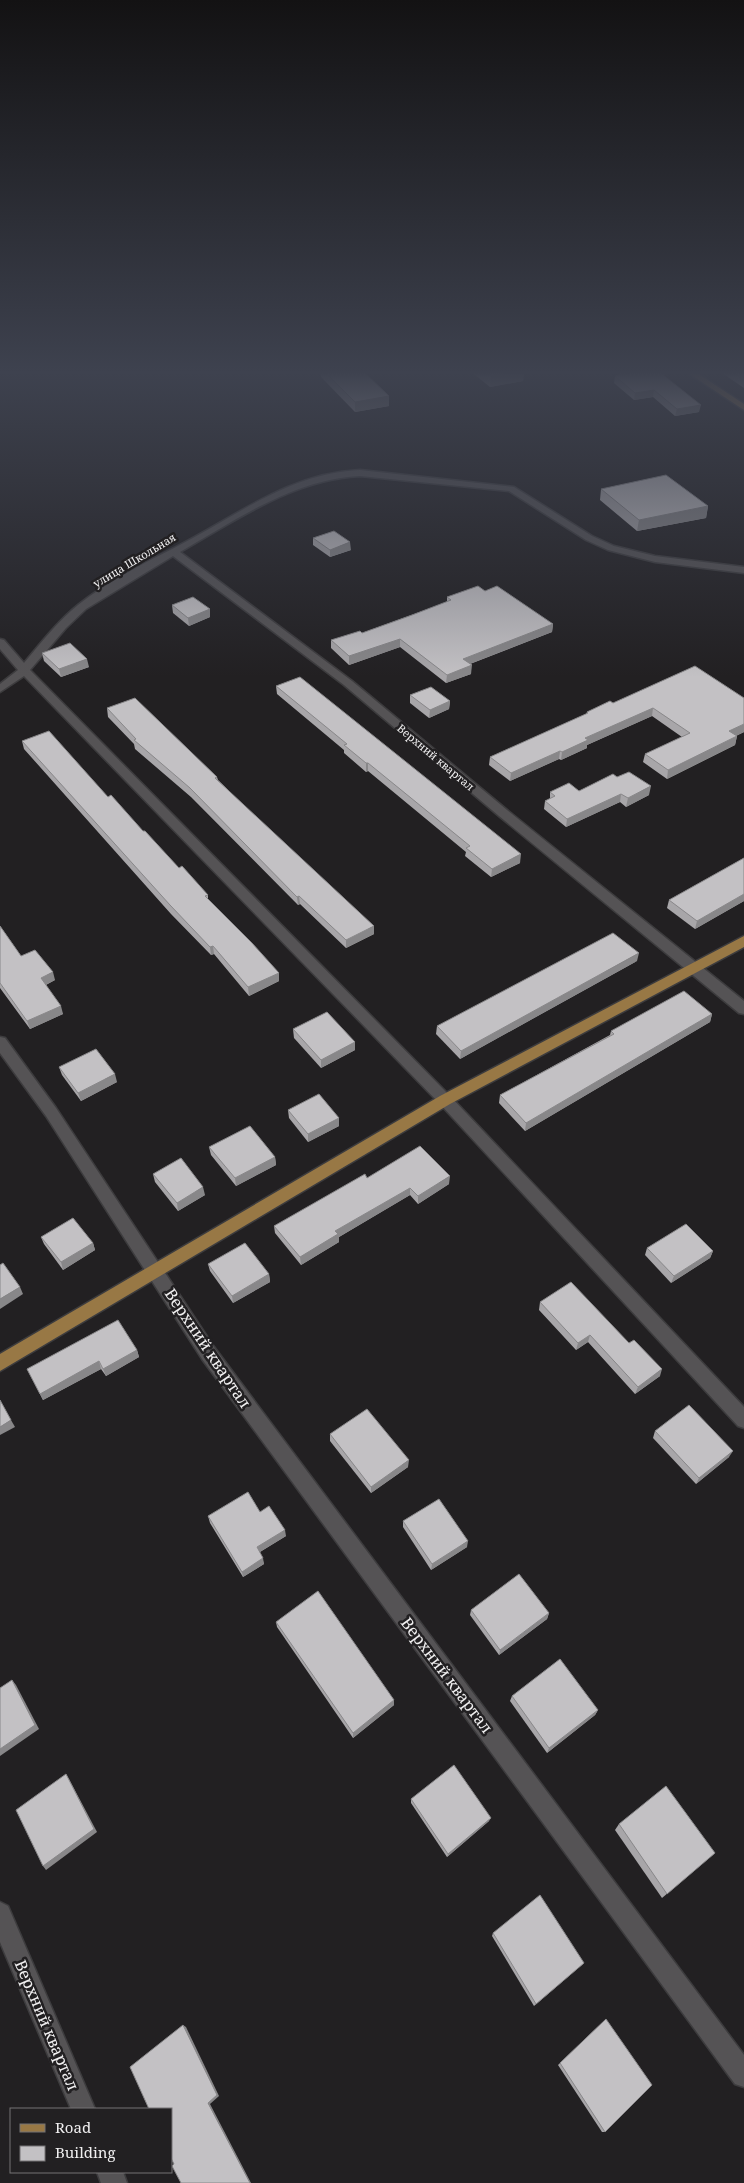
<svg xmlns="http://www.w3.org/2000/svg" width="744" height="2183" viewBox="0 0 744 2183" font-family="'Noto Serif',serif">
	<rect width="100%" height="100%" fill="#222022"/>
	<g fill="none" stroke-linecap="round" stroke-linejoin="round">
		<g stroke="#3d3c3e" stroke-width="3">
			<g id="minor">
				<path d="M360 470 514 487 592 536 614 546 655 556 744 567V573L655 562 608 550 586 540 509 491 360 476C294 479 236 520 180 552L352 681 507 810 744 1001V1014L739 1013 499 816 344 685 173 556 86 609 66 628 30 670 450 1096 744 1407V1428L738 1426 440 1104 24 676 0 692V684L18 670 0 649V639L4 640 24 663C41 643 58 621 78 605 107 582 144 563 176 547 237 516 289 473 360 470Z"/>
				<polygon points="0,1037 5,1038 56,1108 214,1347 744,2055 744,2087 735,2084 202,1359 46,1116 0,1053"/>
				<polygon points="0,1902 8,1906 95,2109 71,2109 0,1942"/>
				<polygon points="97,2172 123,2172 127,2183 101,2183"/>
			</g>
		</g>
		<g stroke="#3d3c3e" stroke-width="3">
			<g id="major">
				<polygon points="685,371 694,371 744,404 744,410"/>
				<polygon points="744,936 744,947 450,1104 0,1371 0,1354 440,1096"/>
			</g>
		</g>
		<use href="#minor" fill="#555355" fill-rule="evenodd"/>
		<use href="#major" fill="#987845" fill-rule="evenodd"/>
	</g>
	<g fill="#a8a6a9">
		<polygon points="320,371 363,371 389,396 389,406 355,412 321,377"/>
		<polygon points="470,371 524,371 523,381 490,387"/>
		<polygon points="617,371 661,371 665,374 664,376 699,412 675,416 653,397 634,400 614,383 615,376 621,375 617,373"/>
		<polygon points="719,371 744,371 744,388"/>
		<polygon points="601,489 708,506 706,518 637,531 600,500"/>
		<polygon points="313,538 351,550 330,557 313,545"/>
		<polygon points="485,591 553,624 552,632 470,664 471,674 446,683 400,647 349,665 331,648 331,640 362,633 447,602 447,597"/>
		<polygon points="172,605 210,609 210,617 189,626 173,613"/>
		<polygon points="42,653 89,667 61,677 44,661"/>
		<polygon points="276,686 520,863 491,877 465,856 466,852 368,771 366,772 344,753 344,750 277,694"/>
		<polygon points="410,695 450,701 449,709 429,718 410,703"/>
		<polygon points="744,698 744,732 736,736 737,736 735,745 667,779 643,762 645,754 682,737 652,716 587,745 587,748 561,760 559,759 510,781 489,765 490,757 586,714 587,712 613,703"/>
		<polygon points="107,708 217,777 218,780 374,934 346,948 300,904 298,905 191,797 135,749 134,744 108,717"/>
		<polygon points="22,741 108,797 179,868 208,895 208,900 279,973 279,981 249,996 214,954 211,955 171,914 24,749"/>
		<polygon points="617,777 649,795 626,807 620,802 566,827 544,809 545,801 550,799 550,792 579,791"/>
		<polygon points="744,858 744,901 695,929 667,908 669,900"/>
		<polygon points="0,926 21,956 55,980 46,985 63,1014 30,1029 0,988"/>
		<polygon points="637,961 460,1059 436,1034 437,1026"/>
		<polygon points="712,1014 710,1022 525,1131 499,1103 500,1095 610,1035 611,1031"/>
		<polygon points="293,1029 355,1042 355,1050 321,1068 294,1038"/>
		<polygon points="59,1067 117,1082 81,1101 62,1075"/>
		<polygon points="288,1110 339,1118 339,1126 308,1142 289,1118"/>
		<polygon points="209,1147 275,1157 276,1165 236,1186 211,1155"/>
		<polygon points="153,1174 205,1195 178,1211 155,1182"/>
		<polygon points="367,1178 449,1184 418,1204 410,1195 339,1237 339,1242 301,1265 275,1233 274,1226"/>
		<polygon points="41,1237 93,1243 95,1250 63,1270 44,1244"/>
		<polygon points="647,1248 713,1251 710,1258 671,1283 645,1255"/>
		<polygon points="208,1264 269,1274 270,1282 233,1303 210,1271"/>
		<polygon points="540,1302 660,1376 635,1394 588,1342 576,1350 539,1310"/>
		<polygon points="137,1350 139,1357 106,1376 101,1369 43,1400 27,1369"/>
		<polygon points="655,1431 729,1457 696,1484 653,1438"/>
		<polygon points="330,1434 408,1467 371,1493 330,1441"/>
		<polygon points="260,1512 286,1536 260,1552 264,1564 243,1577 210,1523 208,1516"/>
		<polygon points="403,1521 467,1547 431,1570 403,1527"/>
		<polygon points="471,1610 549,1613 547,1619 499,1655 470,1615"/>
		<polygon points="276,1622 394,1700 394,1705 353,1738 277,1627"/>
		<polygon points="512,1696 598,1710 595,1715 547,1753 510,1701"/>
		<polygon points="411,1799 489,1821 447,1857 411,1803"/>
		<polygon points="619,1824 715,1853 662,1898 615,1830"/>
		<polygon points="493,1933 584,1963 534,2006 492,1936"/>
		<polygon points="606,2019 605,2132 602,2132 558,2065"/>
	</g>
	<g fill="#888789">
		<polygon points="519,371 524,371 523,381 490,387 491,376"/>
		<polygon points="654,390 653,397 634,400 635,393"/>
		<polygon points="389,396 389,406 355,412 355,402"/>
		<polygon points="701,405 699,412 675,416 677,409"/>
		<polygon points="708,506 706,518 637,531 639,520"/>
		<polygon points="350,542 351,550 330,557 330,550"/>
		<polygon points="210,609 210,617 189,626 188,618"/>
		<polygon points="553,624 552,632 462,667 463,659"/>
		<polygon points="400,639 400,647 349,665 349,656"/>
		<polygon points="87,659 89,667 61,677 59,669"/>
		<polygon points="472,665 471,674 446,683 447,675"/>
		<polygon points="450,701 449,709 429,718 430,710"/>
		<polygon points="653,708 652,716 587,745 587,748 561,760 562,752 585,738"/>
		<polygon points="744,724 744,732 727,740 729,731"/>
		<polygon points="737,736 735,745 667,779 668,770"/>
		<polygon points="560,751 559,759 510,781 511,773"/>
		<polygon points="366,763 368,763 368,771 366,772"/>
		<polygon points="651,786 649,795 626,807 628,798"/>
		<polygon points="621,794 620,802 566,827 567,819"/>
		<polygon points="521,854 520,863 491,877 492,869"/>
		<polygon points="744,894 744,901 695,929 697,921"/>
		<polygon points="299,896 300,904 298,905 297,897"/>
		<polygon points="374,926 374,934 346,948 346,940"/>
		<polygon points="213,946 214,954 211,955 210,947"/>
		<polygon points="639,953 637,961 460,1059 461,1051"/>
		<polygon points="53,972 55,980 43,986 41,978"/>
		<polygon points="279,973 279,981 249,996 248,987"/>
		<polygon points="61,1006 63,1014 30,1029 27,1021"/>
		<polygon points="712,1014 710,1022 525,1131 526,1123"/>
		<polygon points="355,1042 355,1050 321,1068 321,1060"/>
		<polygon points="115,1074 117,1082 81,1101 78,1093"/>
		<polygon points="339,1118 339,1126 308,1142 308,1134"/>
		<polygon points="275,1157 276,1165 236,1186 235,1178"/>
		<polygon points="450,1176 449,1184 418,1204 418,1196"/>
		<polygon points="203,1187 205,1195 178,1211 177,1203"/>
		<polygon points="410,1188 410,1195 339,1237 339,1242 301,1265 300,1257 335,1231"/>
		<polygon points="93,1243 95,1250 63,1270 61,1262"/>
		<polygon points="713,1251 710,1258 671,1283 674,1276"/>
		<polygon points="269,1274 270,1282 233,1303 232,1296"/>
		<polygon points="20,1287 23,1294 0,1309 0,1299"/>
		<polygon points="590,1335 588,1342 576,1350 578,1343"/>
		<polygon points="137,1350 139,1357 106,1376 103,1369"/>
		<polygon points="99,1361 101,1369 43,1400 40,1394"/>
		<polygon points="662,1369 660,1376 635,1394 638,1387"/>
		<polygon points="11,1420 15,1427 0,1435 0,1427"/>
		<polygon points="733,1451 729,1457 696,1484 699,1478"/>
		<polygon points="409,1460 408,1467 371,1493 371,1487"/>
		<polygon points="285,1530 286,1536 258,1553 257,1547"/>
		<polygon points="468,1541 467,1547 431,1570 432,1564"/>
		<polygon points="263,1558 264,1564 243,1577 242,1572"/>
		<polygon points="549,1613 547,1619 499,1655 500,1650"/>
		<polygon points="12,1680 16,1685 39,1729 0,1756 0,1749"/>
		<polygon points="394,1700 394,1705 353,1738 353,1733"/>
		<polygon points="598,1710 595,1715 547,1753 549,1748"/>
		<polygon points="66,1774 69,1779 97,1832 46,1870 43,1866"/>
		<polygon points="491,1818 489,1821 447,1857 448,1854"/>
		<polygon points="183,2025 186,2027 219,2096 210,2104 251,2183 250,2183 208,2103"/>
	</g>
	<g fill="#c3c1c4" stroke="#888789">
		<polygon points="324,371 363,371 389,396 355,402"/>
		<polygon points="484,371 519,371 491,376"/>
		<polygon points="625,371 661,371 665,374 662,374 701,405 677,409 654,390 635,393 615,376 629,374"/>
		<polygon points="731,371 744,371 744,380"/>
		<polygon points="666,475 708,506 639,520 601,489"/>
		<polygon points="334,531 350,542 330,550 313,538"/>
		<polygon points="478,586 485,591 497,586 553,624 463,659 472,665 447,675 400,639 349,656 331,640 360,631 362,633 412,615 451,600 447,597"/>
		<polygon points="193,597 210,609 188,618 172,605"/>
		<polygon points="70,643 87,659 59,669 42,653"/>
		<polygon points="695,666 744,698 744,724 729,731 737,736 668,770 645,754 690,733 653,708 585,738 588,740 562,752 560,751 511,773 490,757 588,713 587,712 610,701 613,703"/>
		<polygon points="300,677 521,854 492,869 466,848 470,846 368,763 366,763 344,745 347,744 276,686"/>
		<polygon points="431,687 450,701 430,710 410,695"/>
		<polygon points="135,698 217,777 215,778 374,926 346,940 299,896 297,897 190,788 134,740 136,739 107,708"/>
		<polygon points="49,731 108,797 111,795 143,831 145,831 179,868 182,866 208,895 205,896 252,943 279,973 248,987 213,946 210,947 170,905 22,741"/>
		<polygon points="629,772 651,786 628,798 621,794 567,819 545,801 555,796 550,792 569,783 579,791 613,774 617,777"/>
		<polygon points="744,858 744,894 697,921 669,900"/>
		<polygon points="0,926 21,956 35,950 53,972 41,978 61,1006 27,1021 0,983"/>
		<polygon points="613,933 639,953 461,1051 437,1026"/>
		<polygon points="684,991 712,1014 526,1123 500,1095 614,1034 611,1031"/>
		<polygon points="327,1012 355,1042 321,1060 293,1029"/>
		<polygon points="96,1049 115,1074 78,1093 59,1067"/>
		<polygon points="319,1094 339,1118 308,1134 288,1110"/>
		<polygon points="250,1126 275,1157 235,1178 209,1147"/>
		<polygon points="420,1146 450,1176 418,1196 410,1188 335,1231 338,1234 300,1257 274,1226 365,1174 367,1178"/>
		<polygon points="181,1158 203,1187 177,1203 153,1174"/>
		<polygon points="73,1218 93,1243 61,1262 41,1237"/>
		<polygon points="686,1224 713,1251 674,1276 647,1248"/>
		<polygon points="245,1243 269,1274 232,1296 208,1264"/>
		<polygon points="3,1263 20,1287 0,1299 0,1265"/>
		<polygon points="571,1282 629,1343 634,1340 662,1369 638,1387 590,1335 578,1343 540,1302"/>
		<polygon points="118,1320 137,1350 103,1369 99,1361 40,1394 27,1369"/>
		<polygon points="0,1400 11,1420 0,1427"/>
		<polygon points="689,1405 733,1451 699,1478 655,1431"/>
		<polygon points="367,1409 409,1460 371,1487 330,1434"/>
		<polygon points="248,1492 260,1512 269,1506 285,1530 257,1547 263,1558 242,1572 208,1516"/>
		<polygon points="439,1499 468,1541 432,1564 403,1521"/>
		<polygon points="519,1574 549,1613 500,1650 471,1610"/>
		<polygon points="318,1591 394,1700 353,1733 276,1622"/>
		<polygon points="560,1659 598,1710 549,1748 512,1696"/>
		<polygon points="12,1680 35,1725 0,1749 0,1688"/>
		<polygon points="454,1765 491,1818 448,1854 411,1799"/>
		<polygon points="66,1774 94,1829 43,1866 16,1810"/>
		<polygon points="666,1786 715,1853 667,1894 619,1824"/>
		<polygon points="540,1895 584,1963 536,2004 493,1933"/>
		<polygon points="606,2019 652,2085 605,2132 560,2063"/>
		<polygon points="183,2025 217,2095 208,2103 250,2183 181,2183 172,2166 174,2164 171,2158 171,2109 149,2109 130,2067"/>
	</g>
	<linearGradient id="sky" x2="0" y2="1"><stop stop-color="#131213"/><stop offset="0.55" stop-color="#3e424f"/><stop offset="1" stop-color="#3e424f" stop-opacity="0"/></linearGradient>
	<rect width="744" height="677" fill="url(#sky)"/>
	<g text-anchor="middle" dominant-baseline="central" stroke-width="5" stroke-linejoin="round" paint-order="stroke">
		<g font-size="11" fill="#f0eff0" stroke="#222022">
			<text transform="translate(134 560) rotate(-31)">улица Школьная</text>
			<text transform="translate(436 757) rotate(40)">Верхний квартал</text>
		</g>
		<g font-size="16" fill="#f0eff0" stroke="#222022">
			<text transform="translate(208 1348) rotate(56)">Верхний квартал</text>
			<text transform="translate(447 1675) rotate(53)">Верхний квартал</text>
			<text transform="translate(47 2025) rotate(67)">Верхний квартал</text>
		</g>
	</g>
	<rect x="10" y="2108" width="162" height="65" fill="#222022" stroke="#747374"/>
	<rect x="20" y="2124" width="25" height="8" fill="#987845" stroke="#747374"/>
	<text x="55" y="2133" font-size="15" fill="#f0eff0">Road</text>
	<rect x="20" y="2146" width="25" height="15" fill="#c3c1c4" stroke="#747374"/>
	<text x="55" y="2158" font-size="15" fill="#f0eff0">Building</text>
</svg>
